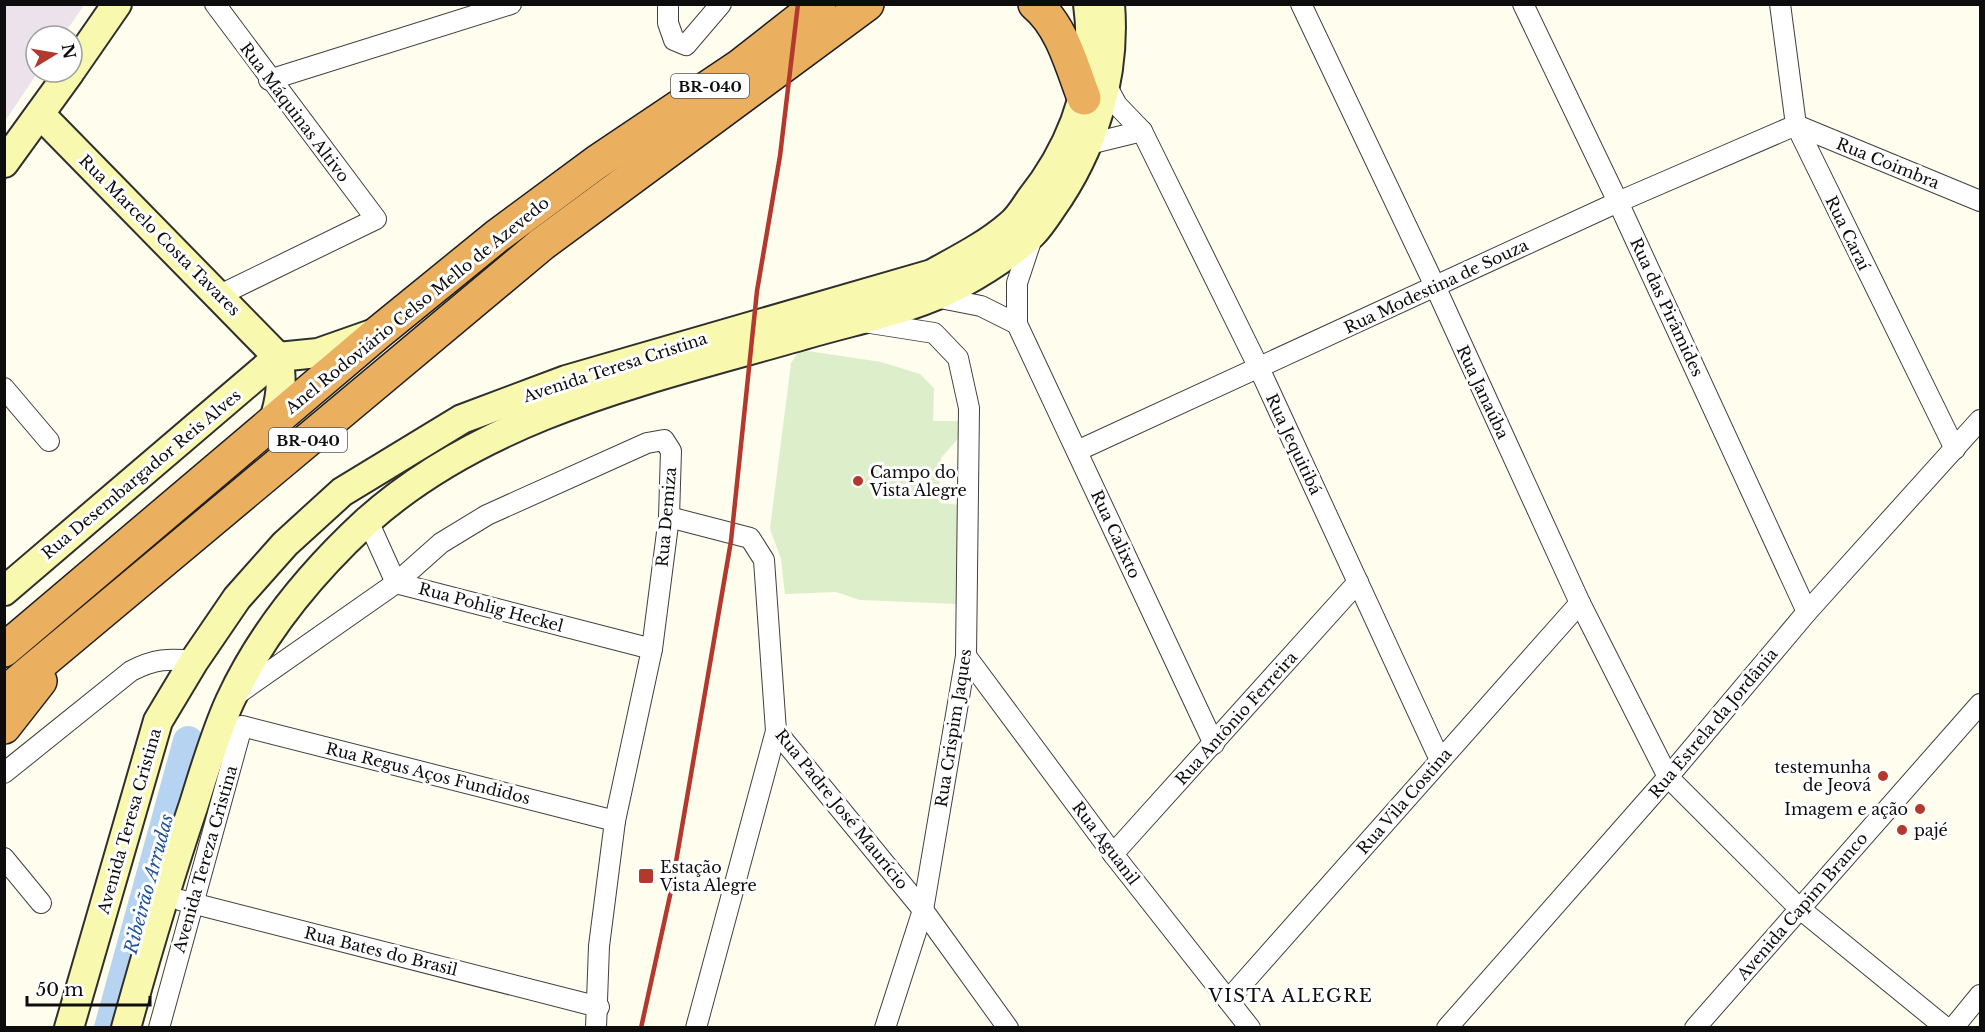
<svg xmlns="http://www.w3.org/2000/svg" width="1985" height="1032" viewBox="0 0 1985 1032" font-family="'Libre Baskerville',serif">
	<rect width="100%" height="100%" fill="#fefdee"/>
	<polygon fill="#ebe2eb" points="5,4 84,5 63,36 36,36 38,72 5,121"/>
	<polygon fill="#ddeecb" points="808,351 881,362 920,374 934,388 933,421 960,421 961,435 941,458 939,503 962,505 957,604 860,600 836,592 785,594 781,559 770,529 791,363 798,353"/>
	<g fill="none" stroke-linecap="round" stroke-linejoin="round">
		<polyline stroke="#b6d4f2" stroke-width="30" points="109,1028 188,741"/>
		<g stroke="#404040" stroke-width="22">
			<g id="street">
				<polyline points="215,4 376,219 220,295"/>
				<polyline points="668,4 668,23 674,40 686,45 721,4"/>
				<polyline points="1301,4 1435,286 1580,603 1668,777 1799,908 1946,1028"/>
				<polyline points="1523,4 1618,202 1807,612"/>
				<polyline points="1780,4 1796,125 1955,449"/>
				<polyline points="269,80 511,4"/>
				<polyline points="1105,83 1117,105 1142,131 1259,368 1440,760"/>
				<polyline points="1089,144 1142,131"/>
				<polyline points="1033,235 1017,283 1017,324 1214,744"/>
				<polyline points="935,297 981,306 1017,324"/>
				<polyline points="864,322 934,333 958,358 969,408 966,656 923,910 885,1028"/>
				<polyline points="4,388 49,441"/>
				<polyline points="1077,451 1618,202 1796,125 1980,201"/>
				<polyline points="669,517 750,538 764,560 776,731 923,910 1008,1028"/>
				<polyline points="368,521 396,583"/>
				<polyline points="396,583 652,649"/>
				<polyline points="966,656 1113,854 1250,1028"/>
				<polyline points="236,695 396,583 441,543 487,515 647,443 664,440 671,451 669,517 652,649 615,821 599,946 596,1028"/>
				<path d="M4 773 131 671C154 659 169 658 194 661"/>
				<polyline points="1113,854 1358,582"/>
				<polyline points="4,858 41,903"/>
				<polyline points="180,900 599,1007"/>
				<polyline points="1228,1000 1580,603"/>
				<polyline points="159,1028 242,726 615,821"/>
				<polyline points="696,1028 776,731"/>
				<polyline points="1447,1028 1668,777 1807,612 1980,420"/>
				<polyline points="1695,1028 1980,704"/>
				<polyline points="1953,1028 1980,995"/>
			</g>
		</g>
		<g stroke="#2f2f2f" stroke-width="32">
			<g id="secondary">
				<polyline points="72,69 117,4"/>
				<path d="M40 114 278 357C283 382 281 399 273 423"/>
				<polyline points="4,163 70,72"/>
				<polyline points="278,357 318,353 372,334"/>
				<polyline points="4,591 278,357"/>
				<path d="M69 1028 158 721 194 661 237 598 285 544 342 492 462 419 566 380 932 274C959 259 987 245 1010 225 1018 219 1024 209 1030 200 1075 143 1098 77 1088 4"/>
				<path d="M126 1028C147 952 169 878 194 804 205 769 215 734 230 701 261 634 312 572 366 522 489 411 660 377 814 332 863 318 917 308 962 283 986 270 1012 253 1032 234 1039 227 1045 218 1051 209 1093 150 1116 78 1110 4"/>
			</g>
		</g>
		<g stroke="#1e1e1e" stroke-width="36">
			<g id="highway">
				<path d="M1035 4C1062 26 1072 67 1084 98"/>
				<polyline points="4,650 379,332 497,236 597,162 740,66 819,4"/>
				<polyline points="4,694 542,244 867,4"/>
				<polyline points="4,727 40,681"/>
			</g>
		</g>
		<use href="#street" stroke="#fff" stroke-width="20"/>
		<use href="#secondary" stroke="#f8f9ae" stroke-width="28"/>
		<use href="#highway" stroke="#eab060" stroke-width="33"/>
		<polyline stroke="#b3392f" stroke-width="4.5" points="641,1028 671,891 731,541 757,291 780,156 798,4"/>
	</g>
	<g fill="#b3392f" stroke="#fff" stroke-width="2">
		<circle cx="858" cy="481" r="6"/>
		<circle cx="1883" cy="776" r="6"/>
		<circle cx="1920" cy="809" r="6"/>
		<circle cx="1902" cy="830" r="6"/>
		<rect x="638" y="868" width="16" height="16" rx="3"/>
	</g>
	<g text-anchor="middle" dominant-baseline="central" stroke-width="6" stroke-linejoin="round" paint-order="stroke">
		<g fill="#fff" stroke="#565656" stroke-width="1.5">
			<rect x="671" y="74" width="78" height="24" rx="4.5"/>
			<rect x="269" y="428" width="78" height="24" rx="4.5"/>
		</g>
		<g font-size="15" font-weight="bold" fill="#0d0d0d">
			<text x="710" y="86">BR-040</text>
			<text x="308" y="440">BR-040</text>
		</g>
		<g font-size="16" fill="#0d0d0d" stroke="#fff">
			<text transform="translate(295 112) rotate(53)">Rua Máquinas Altivo</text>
			<text transform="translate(1888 163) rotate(22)">Rua Coimbra</text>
			<text transform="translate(1848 233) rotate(64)">Rua Caraí</text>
			<text transform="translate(160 235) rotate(45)">Rua Marcelo Costa Tavares</text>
			<text transform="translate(1436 286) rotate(-25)">Rua Modestina de Souza</text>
			<text transform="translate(417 305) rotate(-39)">Anel Rodoviário Celso Mello de Azevedo</text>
			<text transform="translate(1667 307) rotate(65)">Rua das Pirâmides</text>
			<text transform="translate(615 367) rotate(-18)">Avenida Teresa Cristina</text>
			<text transform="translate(1483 392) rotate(65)">Rua Janaúba</text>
			<text transform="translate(1294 444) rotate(65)">Rua Jequitibá</text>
			<text transform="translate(141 474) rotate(-40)">Rua Desembargador Reis Alves</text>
			<text transform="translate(666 517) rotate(-85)">Rua Demiza</text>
			<text transform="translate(1116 534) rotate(65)">Rua Calixto</text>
			<text transform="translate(491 607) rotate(15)">Rua Pohlig Heckel</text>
			<text transform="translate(1236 718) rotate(-48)">Rua Antônio Ferreira</text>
			<text transform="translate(1713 723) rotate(-50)">Rua Estrela da Jordânia</text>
			<text transform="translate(953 728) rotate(-81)">Rua Crispim Jaques</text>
			<text transform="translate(428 773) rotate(14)">Rua Regus Aços Fundidos</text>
			<text transform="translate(1404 801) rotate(-49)">Rua Vila Costina</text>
			<text transform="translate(842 809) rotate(51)">Rua Padre José Maurício</text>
			<text transform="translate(129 821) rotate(-74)">Avenida Teresa Cristina</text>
			<text transform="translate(1106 843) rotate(53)">Rua Aguanil</text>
			<text transform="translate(205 859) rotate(-74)">Avenida Tereza Cristina</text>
			<text transform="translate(1802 906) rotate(-49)">Avenida Capim Branco</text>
			<text transform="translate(381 951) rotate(14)">Rua Bates do Brasil</text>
		</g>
		<g font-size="16" fill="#0d0d0d" stroke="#fff" text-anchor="start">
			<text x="870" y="472">Campo do<tspan x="870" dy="18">Vista Alegre</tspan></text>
			<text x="1871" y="767" text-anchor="end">testemunha<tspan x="1871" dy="18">de Jeová</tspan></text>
			<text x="1908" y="809" text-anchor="end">Imagem e ação</text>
			<text x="1914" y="830">pajé</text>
			<text x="660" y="867">Estação<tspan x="660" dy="18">Vista Alegre</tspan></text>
		</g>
		<g font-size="18" font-style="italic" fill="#1f5396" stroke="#fff">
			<text transform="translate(149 884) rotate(-75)">Ribeirão Arrudas</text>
		</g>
		<g font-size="18" letter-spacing="1.5" fill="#0d0d0d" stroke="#fff">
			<text x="1291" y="996">VISTA ALEGRE</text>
		</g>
	</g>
	<rect width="1985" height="1032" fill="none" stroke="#0d0d0d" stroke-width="12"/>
	<g transform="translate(54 54) rotate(79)"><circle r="28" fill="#ffffff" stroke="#9e9e9e" stroke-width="1.5"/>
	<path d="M0-4.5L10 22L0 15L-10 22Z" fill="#b3392f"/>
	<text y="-9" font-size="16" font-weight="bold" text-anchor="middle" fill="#0d0d0d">N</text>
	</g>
	<path d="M27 996v9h123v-9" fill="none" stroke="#0d0d0d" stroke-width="3"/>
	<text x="36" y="996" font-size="18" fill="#0d0d0d" stroke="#ffffff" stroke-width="4.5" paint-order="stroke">50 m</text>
</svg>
